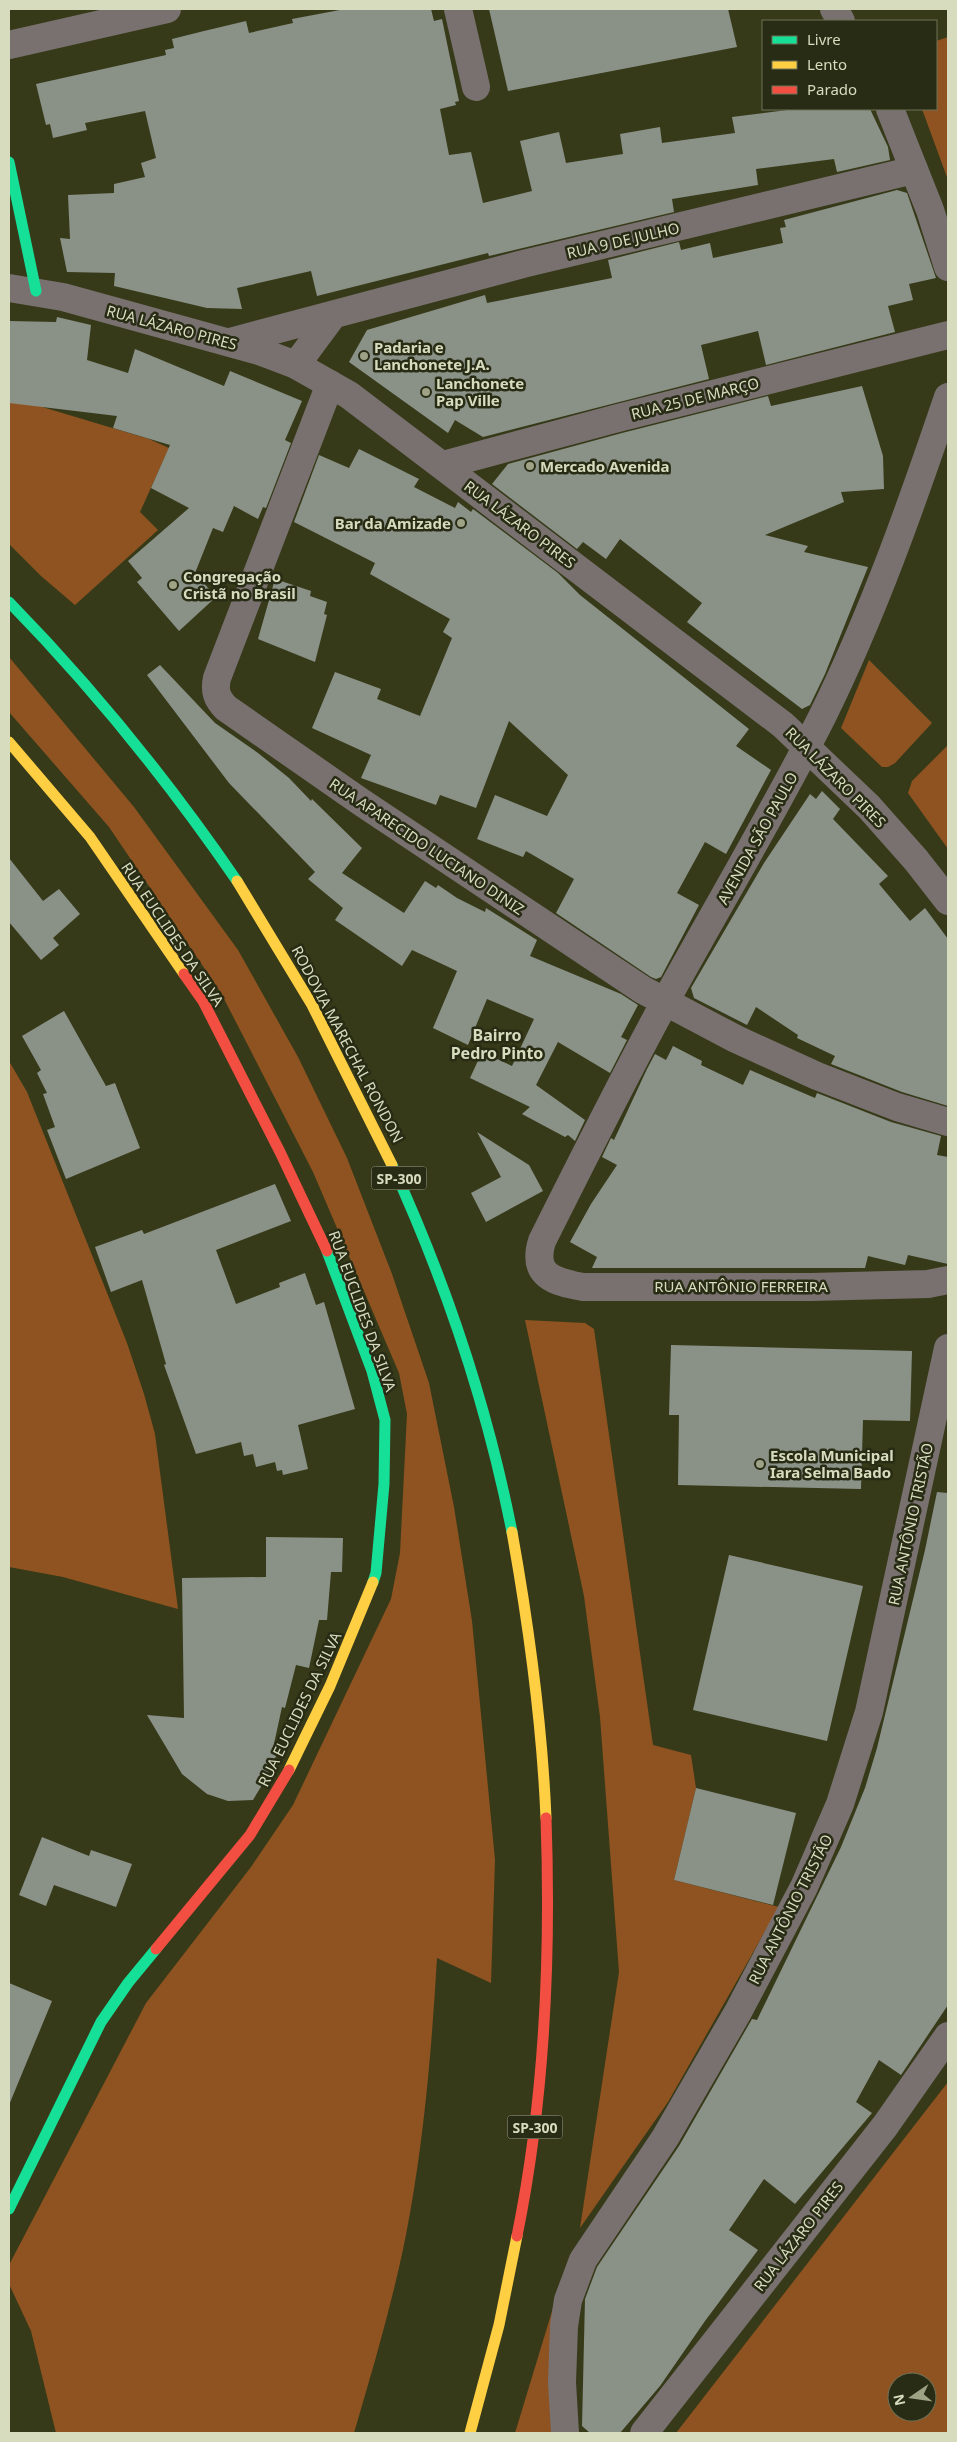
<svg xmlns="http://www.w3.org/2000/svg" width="957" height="2442" viewBox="0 0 957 2442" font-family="'Noto Sans',sans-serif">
	<rect width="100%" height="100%" fill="#373a19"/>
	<g fill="#8e5320" fill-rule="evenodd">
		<polygon points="948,37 948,180 922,109 936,109 936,41"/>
		<polygon points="9,397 149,439 169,448 140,512 158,530 75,605 41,576 9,544"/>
		<path d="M9 657 134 807 238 950 298 1057 347 1158 392 1274 429 1383 454 1507 472 1621 495 1860 491 1983 437 1958C432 2043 425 2129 410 2213 397 2288 375 2361 354 2433H56L31 2331 9 2284V2265L146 2003 251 1867 293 1805 391 1599 400 1553 407 1414 399 1373 313 1172 221 993 109 827 9 712Z"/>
		<polygon points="869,660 932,723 895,763 888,767 882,767 841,728"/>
		<polygon points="948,745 948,849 908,793 912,781"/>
		<polygon points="9,1061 27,1092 127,1343 144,1394 155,1434 178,1609 63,1577 9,1567"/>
		<polygon points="525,1320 585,1323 594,1329 653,1745 691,1755 696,1788 674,1880 779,1907 668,2102 580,2228 619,1972 600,1717 584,1596"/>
		<path d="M948 2082V2433H676ZM897 2382H927V2412H897Z"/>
		<polygon points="560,2285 553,2433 515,2433"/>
	</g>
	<g fill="#8a9288">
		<polygon points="345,9 431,9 434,21 442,19 459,101 455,102 456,105 440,109 449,155 471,152 483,203 532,191 520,141 559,132 566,163 623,154 620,134 660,127 662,143 735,133 732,117 795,109 870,109 888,147 890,160 837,172 834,159 756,169 758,185 672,199 674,212 489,256 488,253 317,296 311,271 237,288 242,309 207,308 114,286 115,273 67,272 60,238 70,239 68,195 114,193 114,184 145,177 141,163 156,158 145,111 85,123 87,130 53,138 50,124 46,125 36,84 166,55 165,50 174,48 172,39 204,31 246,21 249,33 293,23 292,19"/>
		<polygon points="489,9 728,9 737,47 508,91"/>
		<polygon points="897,190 907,193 936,278 909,284 913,300 888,306 895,332 766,365 758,331 701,345 709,379 483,437 455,420 448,433 349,362 367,330 485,295 487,303 612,278 608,260 679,242 681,250 710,243 713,258 783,243 780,228 786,227 784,220"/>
		<polygon points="57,317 91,325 87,360 128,373 135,349 224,386 230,371 302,401 285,440 291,443 266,508 263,507 258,519 234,506 223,532 213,528 195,573 216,597 179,631 137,582 142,578 128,561 189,508 151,488 170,445 113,428 117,416 9,403 9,321 56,322"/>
		<polygon points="862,386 883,456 884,489 841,492 844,502 765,535 808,546 804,552 868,567 825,674 810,705 802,709 687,622 702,603 620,539 606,559 583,542 577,549 492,484 508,464 622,433 768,396 771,406"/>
		<polygon points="359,449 419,479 414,487 455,508 458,502 471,512 473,509 558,573 580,595 749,729 736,746 771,770 726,854 705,842 677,893 699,905 661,977 656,979 651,977 556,913 574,879 526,851 523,857 477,839 495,795 547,816 568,775 509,721 476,808 440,795 436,805 361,778 371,755 312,728 335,672 381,689 377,699 420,716 452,638 443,632 450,619 370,574 375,563 294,522 319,455 349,468"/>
		<polygon points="275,579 311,591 310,596 327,602 324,614 327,615 315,662 258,639"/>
		<polygon points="160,665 215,723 258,753 289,778 311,801 312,799 362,848 342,873 404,913 425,881 436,888 438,885 457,898 485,912 486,908 537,940 530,956 621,994 638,1005 621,1037 627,1040 610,1073 558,1042 536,1085 585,1120 575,1141 568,1135 565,1137 522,1114 530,1107 470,1078 482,1052 512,1066 534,1019 487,999 468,1045 433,1028 457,971 412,950 402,966 335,920 343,908 308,879 315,872 229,783 147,675"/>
		<polygon points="822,791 840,809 833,819 888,876 879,884 910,921 925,908 948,939 948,1106 902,1092 831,1064 835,1056 797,1038 798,1035 756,1007 747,1025 694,998 691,988 764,863 810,794 816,799"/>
		<polygon points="9,858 43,901 59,889 80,914 53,938 59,945 41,960 9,922"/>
		<polygon points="64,1011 106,1086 115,1083 140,1148 66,1179 47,1130 55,1127 43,1094 47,1093 37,1073 41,1070 22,1036"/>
		<polygon points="673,1046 702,1061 701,1065 743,1085 750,1070 815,1098 817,1093 891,1122 941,1136 937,1155 948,1157 948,1264 908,1255 905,1265 868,1256 865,1268 592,1268 597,1257 570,1242 591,1204 617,1165 602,1157 611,1138 614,1140 647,1069 655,1054 666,1060"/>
		<polygon points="477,1132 529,1165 543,1191 486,1222 471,1193 501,1177"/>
		<polygon points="275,1184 291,1221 216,1250 236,1304 280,1287 279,1283 305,1273 316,1305 324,1302 355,1409 298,1425 308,1469 283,1475 282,1470 277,1471 275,1462 256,1467 253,1454 244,1456 241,1442 196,1454 164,1365 166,1364 142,1280 111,1292 95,1247 142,1230 144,1234"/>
		<polygon points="671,1345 912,1351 910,1421 863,1420 861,1489 678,1485 679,1415 669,1415"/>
		<polygon points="937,1492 948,1493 948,2005 901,2075 879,2060 856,2102 872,2113 795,2204 764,2179 729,2230 758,2250 705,2321 660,2386 620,2433 590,2433 582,2426 585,2299 597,2267 679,2146 752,2019 757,2020 841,1847 865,1788 877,1748 925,1550"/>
		<polygon points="266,1537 343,1538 342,1572 331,1572 327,1620 319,1620 309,1668 296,1665 285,1708 282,1707 272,1753 277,1754 265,1780 253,1800 228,1801 207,1794 182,1774 147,1715 184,1718 182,1578 266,1577"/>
		<polygon points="729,1555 863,1586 827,1741 693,1710"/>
		<polygon points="696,1788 796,1813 773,1905 674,1880"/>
		<polygon points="42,1837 89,1856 91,1850 132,1864 116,1907 54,1885 46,1906 19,1895"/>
		<polygon points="9,1983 52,2001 9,2105"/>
	</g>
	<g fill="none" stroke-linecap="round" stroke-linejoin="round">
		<g stroke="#797170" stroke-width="28">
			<polyline points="458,9 476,87"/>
			<polyline points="834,9 841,21"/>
			<polyline points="9,45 167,9"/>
			<polyline points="890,109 930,210 948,267"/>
			<polyline points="9,288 63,297 259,351 296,365 349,395 783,725 869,807 916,860 948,901"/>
			<polyline points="230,342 523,264 914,170"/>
			<polyline points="296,365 333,315"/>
			<path d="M330 384 217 678C214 691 217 699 226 708L361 802 643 990 736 1039 817 1076 897 1107 948 1122"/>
			<path d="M948 397C911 506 873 614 822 717 773 814 717 907 665 1002 622 1081 582 1161 542 1241 531 1276 555 1282 583 1287H811L928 1284 948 1280"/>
			<polyline points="443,465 618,418 948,335"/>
			<polyline points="565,2433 562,2382 564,2326 568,2300 583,2260 665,2138 738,2012 804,1887 840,1804 869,1712 948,1348"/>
			<polyline points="644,2433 885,2126 948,2036"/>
		</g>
		<g stroke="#16e098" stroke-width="11">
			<polyline points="9,162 36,291"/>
			<path d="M9 602C95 690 167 779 237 881"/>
			<path d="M392 1165C446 1283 487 1405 512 1532"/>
			<polyline points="327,1251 372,1371 385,1420 384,1484 376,1573 373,1582"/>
			<polyline points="9,2209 101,2022 128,1983 156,1949"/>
		</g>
		<g stroke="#ffcf43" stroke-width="11">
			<polyline points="9,742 90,837 184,974"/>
			<polyline points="237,881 312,1005 392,1165"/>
			<path d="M512 1532C529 1627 542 1722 546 1818"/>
			<polyline points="289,1770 330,1686 373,1582"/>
			<polyline points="470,2433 499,2325 517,2236"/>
		</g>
		<g stroke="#f24e42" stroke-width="11">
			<polyline points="184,974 203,1001 280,1152 327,1251"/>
			<polyline points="156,1949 250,1835 289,1770"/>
			<path d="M517 2236C545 2099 551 1958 546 1818"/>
		</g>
	</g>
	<g fill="#9fa385" stroke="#292c14" stroke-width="2">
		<circle cx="364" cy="356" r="5"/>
		<circle cx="426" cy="392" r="5"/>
		<circle cx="530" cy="466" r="5"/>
		<circle cx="461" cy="523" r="5"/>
		<circle cx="173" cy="585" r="5"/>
		<circle cx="760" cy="1464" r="5"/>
	</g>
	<g text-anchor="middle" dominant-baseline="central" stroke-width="5" stroke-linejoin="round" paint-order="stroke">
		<g fill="#292c14" stroke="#a3a78c" stroke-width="1">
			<rect x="371.5" y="1166.5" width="55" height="23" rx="4"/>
			<rect x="507.5" y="2115.5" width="55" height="23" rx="4"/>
		</g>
		<g font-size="14" font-weight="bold" fill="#d7dcbf">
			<text x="399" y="1178">SP-300</text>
			<text x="535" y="2127">SP-300</text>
		</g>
		<g font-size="15" fill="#d7dcbf" stroke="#292c14">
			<text transform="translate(623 240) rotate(-13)">RUA 9 DE JULHO</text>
			<text transform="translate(172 327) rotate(15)">RUA LÁZARO PIRES</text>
			<text transform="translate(695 398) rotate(-14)">RUA 25 DE MARÇO</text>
			<text transform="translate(520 524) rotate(37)">RUA LÁZARO PIRES</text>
			<text transform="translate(836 777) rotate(45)">RUA LÁZARO PIRES</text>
			<text transform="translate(757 838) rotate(-61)">AVENIDA SÃO PAULO</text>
			<text transform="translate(427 846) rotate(34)">RUA APARECIDO LUCIANO DINIZ</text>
			<text transform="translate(173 934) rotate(56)">RUA EUCLIDES DA SILVA</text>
			<text transform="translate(348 1044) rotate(62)">RODOVIA MARECHAL RONDON</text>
			<text x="741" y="1286">RUA ANTÔNIO FERREIRA</text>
			<text transform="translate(363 1311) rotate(70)">RUA EUCLIDES DA SILVA</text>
			<text transform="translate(910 1524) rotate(-78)">RUA ANTÔNIO TRISTÃO</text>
			<text transform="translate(299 1709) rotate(-64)">RUA EUCLIDES DA SILVA</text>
			<text transform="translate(790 1909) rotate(-63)">RUA ANTÔNIO TRISTÃO</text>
			<text transform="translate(798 2236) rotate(-52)">RUA LÁZARO PIRES</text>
		</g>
		<g font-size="15" font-weight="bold" fill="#d7dcbf" stroke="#292c14" text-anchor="start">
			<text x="374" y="347">Padaria e<tspan x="374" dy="17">Lanchonete J.A.</tspan></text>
			<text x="436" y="383">Lanchonete<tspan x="436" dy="17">Pap Ville</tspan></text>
			<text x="540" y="466">Mercado Avenida</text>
			<text x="451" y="523" text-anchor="end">Bar da Amizade</text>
			<text x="183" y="576">Congregação<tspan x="183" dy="17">Cristã no Brasil</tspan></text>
			<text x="770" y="1455">Escola Municipal<tspan x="770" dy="17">Iara Selma Bado</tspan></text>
		</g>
		<g font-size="16" font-weight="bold" fill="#d7dcbf" stroke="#292c14">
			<text x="497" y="1035">Bairro<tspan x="497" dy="18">Pedro Pinto</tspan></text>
		</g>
	</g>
	<rect width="957" height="2442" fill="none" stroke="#d7dcbf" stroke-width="20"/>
	<rect x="762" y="20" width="175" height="90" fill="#292c14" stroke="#6f7258"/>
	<rect x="772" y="36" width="25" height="8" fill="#16e098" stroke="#6f7258"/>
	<text x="807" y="45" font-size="15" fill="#d7dcbf">Livre</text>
	<rect x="772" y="61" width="25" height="8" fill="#ffcf43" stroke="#6f7258"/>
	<text x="807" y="70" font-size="15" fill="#d7dcbf">Lento</text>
	<rect x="772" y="86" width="25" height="8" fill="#f24e42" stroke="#6f7258"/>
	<text x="807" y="95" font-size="15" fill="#d7dcbf">Parado</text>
	<g transform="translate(912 2397) rotate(257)"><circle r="24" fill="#292c14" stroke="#6f7258"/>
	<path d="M0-4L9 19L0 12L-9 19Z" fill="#9fa385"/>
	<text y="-8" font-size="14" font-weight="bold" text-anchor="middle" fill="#d7dcbf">N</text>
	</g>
</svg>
